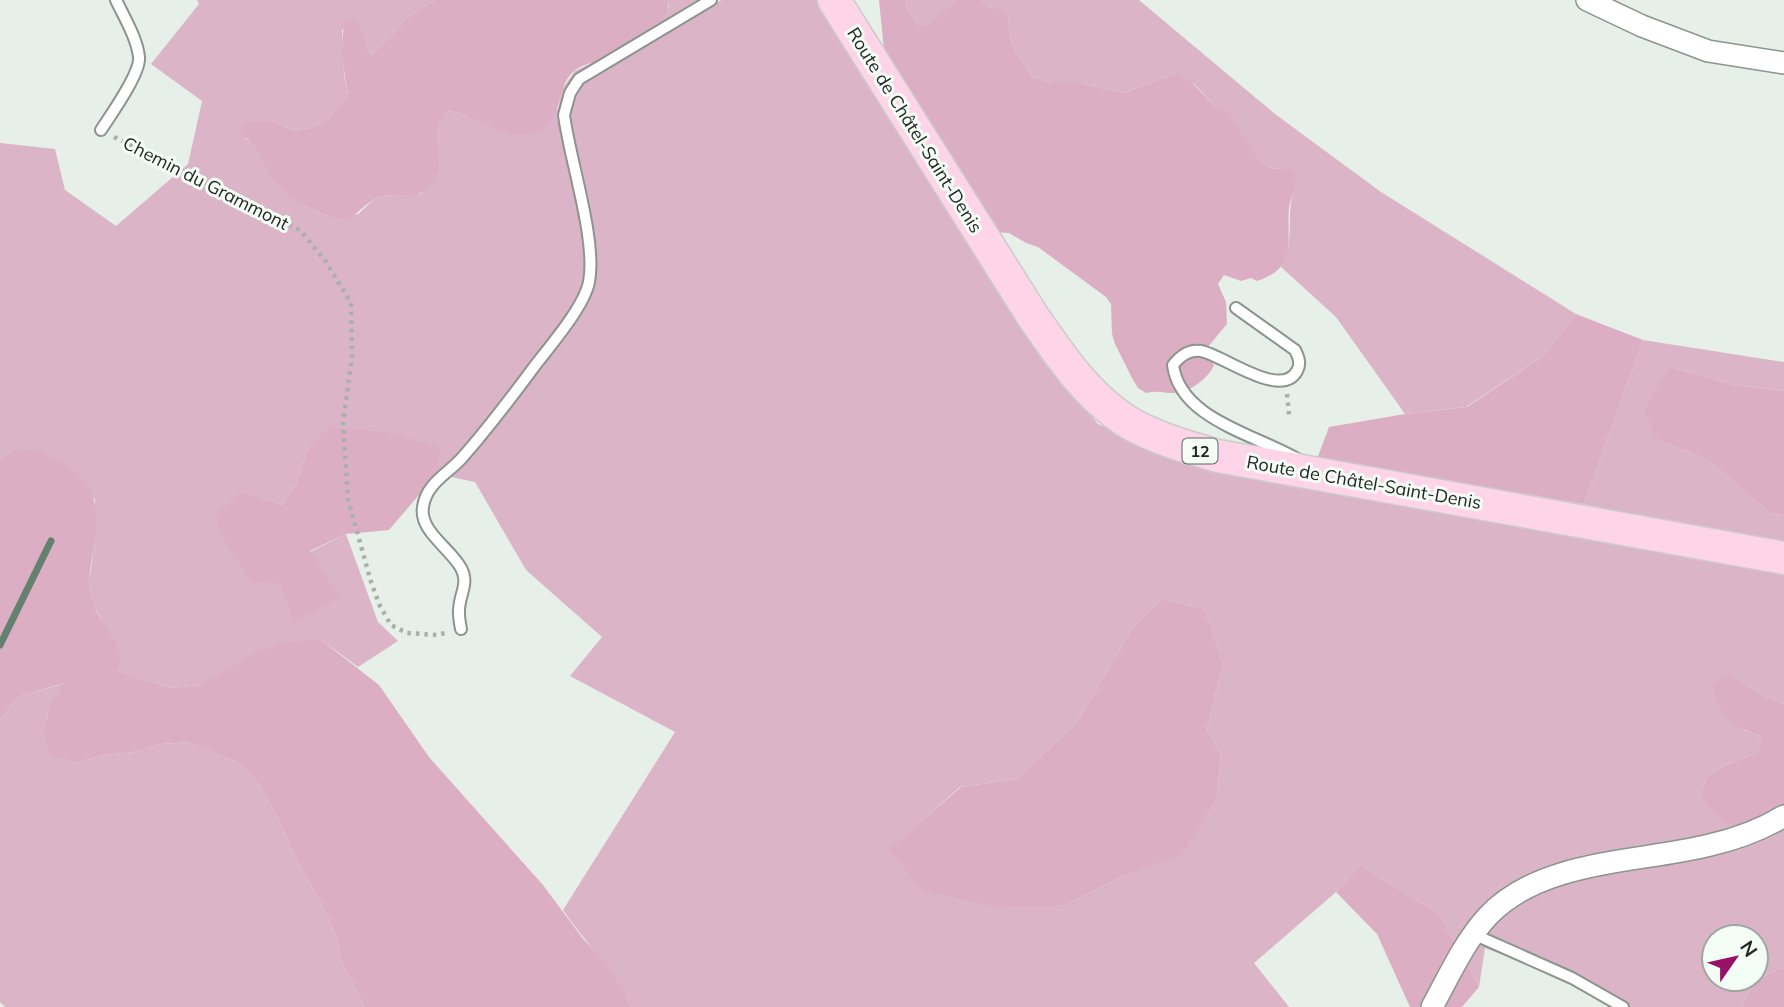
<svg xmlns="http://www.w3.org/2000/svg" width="1784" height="1007" viewBox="0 0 1784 1007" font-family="Mulish,sans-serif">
	<rect width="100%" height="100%" fill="#e7efe9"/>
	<g fill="#dbb5c7" fill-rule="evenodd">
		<path d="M197 0H435L405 19 392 35 371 55 342 29 344 74 348 94 330 118 311 128 293 130 274 122H246V138L259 152 272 180 303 205 330 217 358 214 373 200 383 196 422 193 436 126 441 117 449 111C481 117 500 137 534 132L558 108 562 89 575 71 593 62 624 57 642 48 669 7V0H698L677 12 680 24 721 0H818L1044 356 1098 424 1207 469 1784 572V704L1762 695 1732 675 1744 730 1761 736 1758 753 1723 766 1706 778 1701 795 1784 811V968C1765 971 1747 988 1742 1007H1609L1611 995 1485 948 1479 987 1439 914 1360 865 1336 892 1254 963 1289 1007H631C613 968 586 944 563 910L675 732 570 676 602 637 526 570 475 482 309 447 295 487 282 505 261 497 310 552 346 534 378 622 398 641 358 667 320 639 200 685 172 688 117 672 102 620 92 602 89 582 95 540V499L13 451 0 459V143L55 149 65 190 116 226 188 164 202 101 151 64 199 4ZM1162 599 1205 609 1223 664 1207 730 1221 754 1217 799 1183 853 1119 878 1066 905 921 890 890 849 960 787 1016 779 1076 724 1133 627ZM1714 937H1756V979H1714Z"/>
		<polygon points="908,0 955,0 928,27 918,24 906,7"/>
		<path d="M982 0H1139L1275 114 1381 192 1576 314 1543 356 1466 407 1405 414 1336 317 1281 267C1296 244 1285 215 1294 190L1283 168 1273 169 1262 163 1228 113 1216 107 1194 84 1168 76 1124 93 1080 83H1050L1032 76 1015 51 1011 39 1008 18 989 8Z"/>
		<polygon points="1643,340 1784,362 1784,391 1735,385 1671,367 1655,439 1708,460 1771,514 1784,515 1784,546 1584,504"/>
		<path d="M65 683C45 712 42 721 50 755L76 763 104 755 134 752 161 744 191 742 239 763 261 787 280 823 299 864 325 911 337 939 342 963 365 1007H5L0 1002V720L18 697Z"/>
	</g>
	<g fill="#dcaec4">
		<path d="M435 0H669C669 12 663 19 656 28 650 35 647 44 639 49 620 64 593 56 574 71 554 88 565 122 536 132 504 142 479 116 449 111 421 132 452 161 431 185 416 203 393 190 375 199 365 204 358 213 349 219L330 217 303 205 287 194 272 180 258 152 240 130 245 122H274L293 130 311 128 330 118 348 94C344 73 338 37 347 19L357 20 365 39V48L371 55 392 35 405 19Z"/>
		<path d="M879 0H908L906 7 918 24 928 26 955 0H982L989 8 1002 9 1008 18 1011 39 1015 51 1032 76 1050 83H1080L1124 93 1168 76 1178 75 1187 78 1216 107 1228 112 1262 163 1273 169 1283 168 1294 171C1299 185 1291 194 1289 208 1286 243 1299 267 1257 281L1251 278 1241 281 1224 275 1218 284 1226 302 1227 324 1207 348 1209 357 1214 365C1209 378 1190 392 1175 393 1164 393 1157 390 1146 393L1138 388 1133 380 1115 344 1112 334 1111 304 1106 297 1038 247 1026 243 1009 233 990 232 889 61 884 50Z"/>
		<polygon points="1576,314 1643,340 1584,504 1317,459 1329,427 1405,414 1467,407 1543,356"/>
		<polygon points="1671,367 1735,385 1784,391 1784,515 1771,514 1708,460 1655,439 1644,409"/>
		<polygon points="330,427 386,432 441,448 436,475 389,530 346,534 310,551 340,597 294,622 280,584 250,581 222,537 215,515 240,493 261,497 282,505 295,487 309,447"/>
		<path d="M33 450C82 468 102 485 95 541 92 561 86 579 92 599 99 627 128 640 118 672L172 688 200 685 255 653 281 643 320 639 379 685 429 757 543 885 584 940 603 959 621 986 631 1007H365L342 963 337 939 325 911 299 864 280 823 261 787 239 763 190 742 161 744 134 752 104 755 76 763 49 755 44 731 50 705 64 683 18 697 0 720V459L13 451Z"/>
		<polygon points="1162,599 1205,609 1223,664 1207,730 1221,754 1217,799 1183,854 1119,878 1066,905 996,907 921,890 889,849 961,787 1016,779 1076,724 1133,627"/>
		<path d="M1732 675 1762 695 1784 704V811C1742 829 1729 837 1701 795L1706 778 1723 766 1758 753 1761 736C1731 726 1717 715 1713 683Z"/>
		<polygon points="1360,865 1439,914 1479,987 1462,1007 1410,1007 1377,934 1336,892"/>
		<path d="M1784 968V1007H1742C1747 988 1765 971 1784 968Z"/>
	</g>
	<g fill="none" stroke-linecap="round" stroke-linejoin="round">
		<polyline stroke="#63816c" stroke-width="7" points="0,645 51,541"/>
		<g stroke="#8c948e" stroke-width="14">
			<g id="lane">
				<path d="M101 130C110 116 141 73 139 57 137 38 124 17 116 0"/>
				<path d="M1236 308 1295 350C1299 358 1301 364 1297 371 1281 400 1223 355 1201 351 1189 349 1180 356 1173 365 1180 420 1258 435 1299 460"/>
				<path d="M461 629C460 624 459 618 459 613 458 596 470 584 461 568 450 548 419 531 423 507 426 484 447 474 461 459 487 430 511 398 534 367 550 346 584 307 589 282 597 240 570 161 564 115L570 93 579 79 711 0"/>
				<polyline points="1473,934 1572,978 1623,1007"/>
			</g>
		</g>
		<g stroke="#8c948e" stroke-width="24">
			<g id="street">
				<polyline points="1587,0 1642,26 1708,51 1784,63"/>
				<path d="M1432 1007C1449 976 1464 942 1488 916 1542 859 1639 863 1710 845 1736 839 1761 830 1784 816"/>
			</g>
		</g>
		<g stroke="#cacbca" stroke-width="35">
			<path id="primary" d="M834 0 1032 315C1058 353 1086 395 1126 421 1154 438 1187 447 1218 456L1784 558"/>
		</g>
		<g stroke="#a9b0ab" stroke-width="4.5" stroke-dasharray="3.5 5" stroke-linecap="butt">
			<polyline points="114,137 300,230 326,262 351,303 352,357 343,423 348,499 371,582 380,606 391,625 407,633 437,635 449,632"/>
			<polyline points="1287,394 1289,415"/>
		</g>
		<use href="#lane" stroke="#fff" stroke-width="10"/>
		<use href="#street" stroke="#fff" stroke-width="21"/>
		<use href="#primary" stroke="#fdd4e8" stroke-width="32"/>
	</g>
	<g text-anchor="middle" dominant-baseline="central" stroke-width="6" stroke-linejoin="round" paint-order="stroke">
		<rect fill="#f4fcf6" stroke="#626663" stroke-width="2" x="1182.5" y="438.5" width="35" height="25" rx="5"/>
		<g font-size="16" font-weight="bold" fill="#232624">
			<text x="1200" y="451">12</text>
		</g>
		<g font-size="18" fill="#232624" stroke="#f4fcf6">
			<text transform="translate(915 130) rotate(58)">Route de Châtel-Saint-Denis</text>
			<text transform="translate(206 183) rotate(27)">Chemin du Grammont</text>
			<text transform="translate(1364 482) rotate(10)">Route de Châtel-Saint-Denis</text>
		</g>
	</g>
	<g transform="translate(1735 958) rotate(56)"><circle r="33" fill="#f4fcf6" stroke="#a0a6a2" stroke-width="2"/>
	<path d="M0-5L12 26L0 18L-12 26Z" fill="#971166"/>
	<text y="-10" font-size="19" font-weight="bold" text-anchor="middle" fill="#232624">N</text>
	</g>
</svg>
